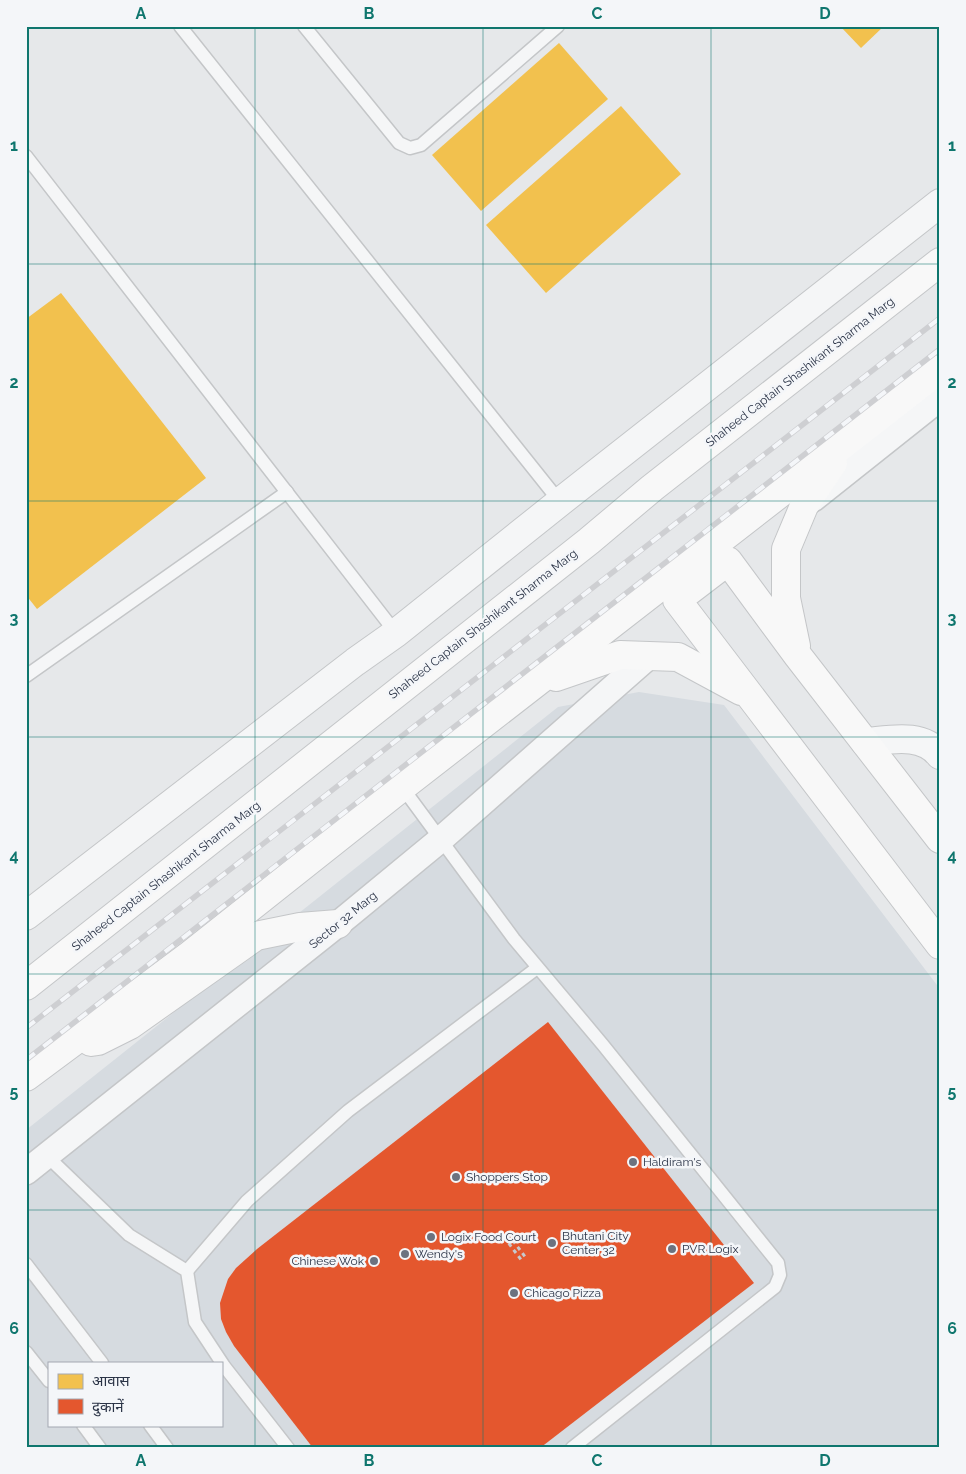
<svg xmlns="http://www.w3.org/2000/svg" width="966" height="1474" viewBox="0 0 966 1474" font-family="Raleway,'Noto Sans Devanagari',sans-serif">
	<rect width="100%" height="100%" fill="#e6e8ea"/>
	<path fill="#d6dbe0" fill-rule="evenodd" d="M639 692 724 705 940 989V1448H26V1130L558 707ZM49 1363H221V1425H49Z"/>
	<g fill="#f2c14e">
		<polygon points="840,26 884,26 861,48"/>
		<polygon points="559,43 608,99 481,211 432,155"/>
		<polygon points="621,106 681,174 546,293 486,225"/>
		<polygon points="61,293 206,478 37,609 26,595 26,319"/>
	</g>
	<polygon fill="#e4572e" points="548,1022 754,1283 540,1448 313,1448 234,1346 226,1332 221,1319 220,1303 228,1279 236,1268 257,1249"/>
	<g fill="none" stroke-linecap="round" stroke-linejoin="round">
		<g stroke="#c4c6c8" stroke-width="15">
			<g id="service">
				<polyline points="180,26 560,502"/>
				<polyline points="304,26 399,143 410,148 421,145 558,26"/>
				<polyline points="26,156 396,633"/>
				<polyline points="26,676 287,492"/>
				<polyline points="402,787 514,939 603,1045 778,1263 780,1275 775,1287 572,1448"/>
				<polyline points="47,1156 129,1235 187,1271 195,1322 224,1366 288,1448"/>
				<polyline points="26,1264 102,1363"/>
				<polyline points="187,1271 247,1201 348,1111 537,968"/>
				<polyline points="26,1352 49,1381"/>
				<polyline points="83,1425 100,1448"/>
				<polyline points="150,1425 167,1448"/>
			</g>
		</g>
		<g stroke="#c4c6c8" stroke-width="28">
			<g id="minor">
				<polyline points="813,499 940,398"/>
				<polyline points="26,1172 338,924 440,840 649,656"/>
			</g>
		</g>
		<g stroke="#c4c6c8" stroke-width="30">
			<g id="tertiary">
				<path d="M865 742C890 740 922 732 940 755"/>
				<polyline points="26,916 355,662 396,633 560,502 940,203"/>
			</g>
		</g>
		<g stroke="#c4c6c8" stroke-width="30">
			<g id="secondary">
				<polyline points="796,646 786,598 786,549 804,506 833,463"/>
				<polyline points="556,677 620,655 678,657 741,691"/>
				<polyline points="940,839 798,656 728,561 677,600 940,945"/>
				<polyline points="26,986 589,541 652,488 940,262"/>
				<polyline points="91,1042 98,1041 130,1025 256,936 300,927 338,924"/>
				<polyline points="26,1077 190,955 402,787 940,369"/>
			</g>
		</g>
		<g stroke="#c7c9cd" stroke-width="3" stroke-dasharray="4 4" stroke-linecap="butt">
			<polyline points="508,1234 526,1258"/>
			<polyline points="504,1237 522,1261"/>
		</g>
		<use href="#service" stroke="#f5f6f7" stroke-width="12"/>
		<use href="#minor" stroke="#f5f6f7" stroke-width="25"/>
		<use href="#tertiary" stroke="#f5f6f7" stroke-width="28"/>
		<use href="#secondary" stroke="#f8f8f8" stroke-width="28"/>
		<g stroke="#cecfd2" stroke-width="5.5">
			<g id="rail">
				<polyline points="26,1028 940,318"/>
				<polyline points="26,1060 940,349"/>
			</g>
		</g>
		<use href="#rail" stroke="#f4f6f9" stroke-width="4" stroke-dasharray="11" stroke-linecap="butt"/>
	</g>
	<path fill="none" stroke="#0f766e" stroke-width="1" stroke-opacity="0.55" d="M255 26V1448M483 26V1448M711 26V1448M26 264H940M26 501H940M26 737H940M26 974H940M26 1210H940"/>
	<g fill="#6c727f" stroke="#f4f6f9" stroke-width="2">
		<circle cx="633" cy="1162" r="5"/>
		<circle cx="456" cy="1177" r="5"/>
		<circle cx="431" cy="1237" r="5"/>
		<circle cx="552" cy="1243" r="5"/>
		<circle cx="672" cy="1249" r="5"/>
		<circle cx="405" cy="1254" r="5"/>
		<circle cx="374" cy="1261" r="5"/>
		<circle cx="514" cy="1293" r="5"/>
	</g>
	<g text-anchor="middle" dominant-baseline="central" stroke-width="5" stroke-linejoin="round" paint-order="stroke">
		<g font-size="12" fill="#2a3346" stroke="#f4f6f9">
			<text transform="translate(800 372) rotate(-38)">Shaheed Captain Shashikant Sharma Marg</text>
			<text transform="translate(483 624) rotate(-38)">Shaheed Captain Shashikant Sharma Marg</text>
			<text transform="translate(166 876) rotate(-38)">Shaheed Captain Shashikant Sharma Marg</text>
			<text transform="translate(343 920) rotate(-39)">Sector 32 Marg</text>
		</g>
		<g font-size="12" fill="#2a3346" stroke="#f4f6f9" text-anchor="start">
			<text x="643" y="1162">Haldiram's</text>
			<text x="466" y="1177">Shoppers Stop</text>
			<text x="562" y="1236">Bhutani City<tspan x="562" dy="14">Center 32</tspan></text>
			<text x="441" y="1237">Logix Food Court</text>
			<text x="682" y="1249">PVR Logix</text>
			<text x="415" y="1254">Wendy's</text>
			<text x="364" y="1261" text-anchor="end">Chinese Wok</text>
			<text x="524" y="1293">Chicago Pizza</text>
		</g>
	</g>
	<rect width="966" height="1474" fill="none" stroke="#f4f6f9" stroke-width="55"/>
	<rect x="48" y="1362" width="175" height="65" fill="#f4f6f9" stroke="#a3a8b1"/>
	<rect x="58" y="1374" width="25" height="15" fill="#f2c14e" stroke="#a3a8b1"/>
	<text x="92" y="1386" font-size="15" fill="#2a3346">आवास</text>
	<rect x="58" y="1399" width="25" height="15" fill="#e4572e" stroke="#a3a8b1"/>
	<text x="92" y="1412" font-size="15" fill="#2a3346">दुकानें</text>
	<rect x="28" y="28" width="910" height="1418" fill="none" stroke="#0f766e" stroke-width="2"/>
	<g font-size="16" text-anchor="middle" font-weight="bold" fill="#0f766e">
		<text x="141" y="19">A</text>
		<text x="369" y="19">B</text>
		<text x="597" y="19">C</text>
		<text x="825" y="19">D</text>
		<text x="14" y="151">1</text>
		<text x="952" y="151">1</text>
		<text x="14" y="388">2</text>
		<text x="952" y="388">2</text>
		<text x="14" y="624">3</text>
		<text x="952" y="624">3</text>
		<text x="14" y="861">4</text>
		<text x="952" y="861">4</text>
		<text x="14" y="1097">5</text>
		<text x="952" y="1097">5</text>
		<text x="14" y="1334">6</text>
		<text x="952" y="1334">6</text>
		<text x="141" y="1466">A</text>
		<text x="369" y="1466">B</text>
		<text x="597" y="1466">C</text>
		<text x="825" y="1466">D</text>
	</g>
</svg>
